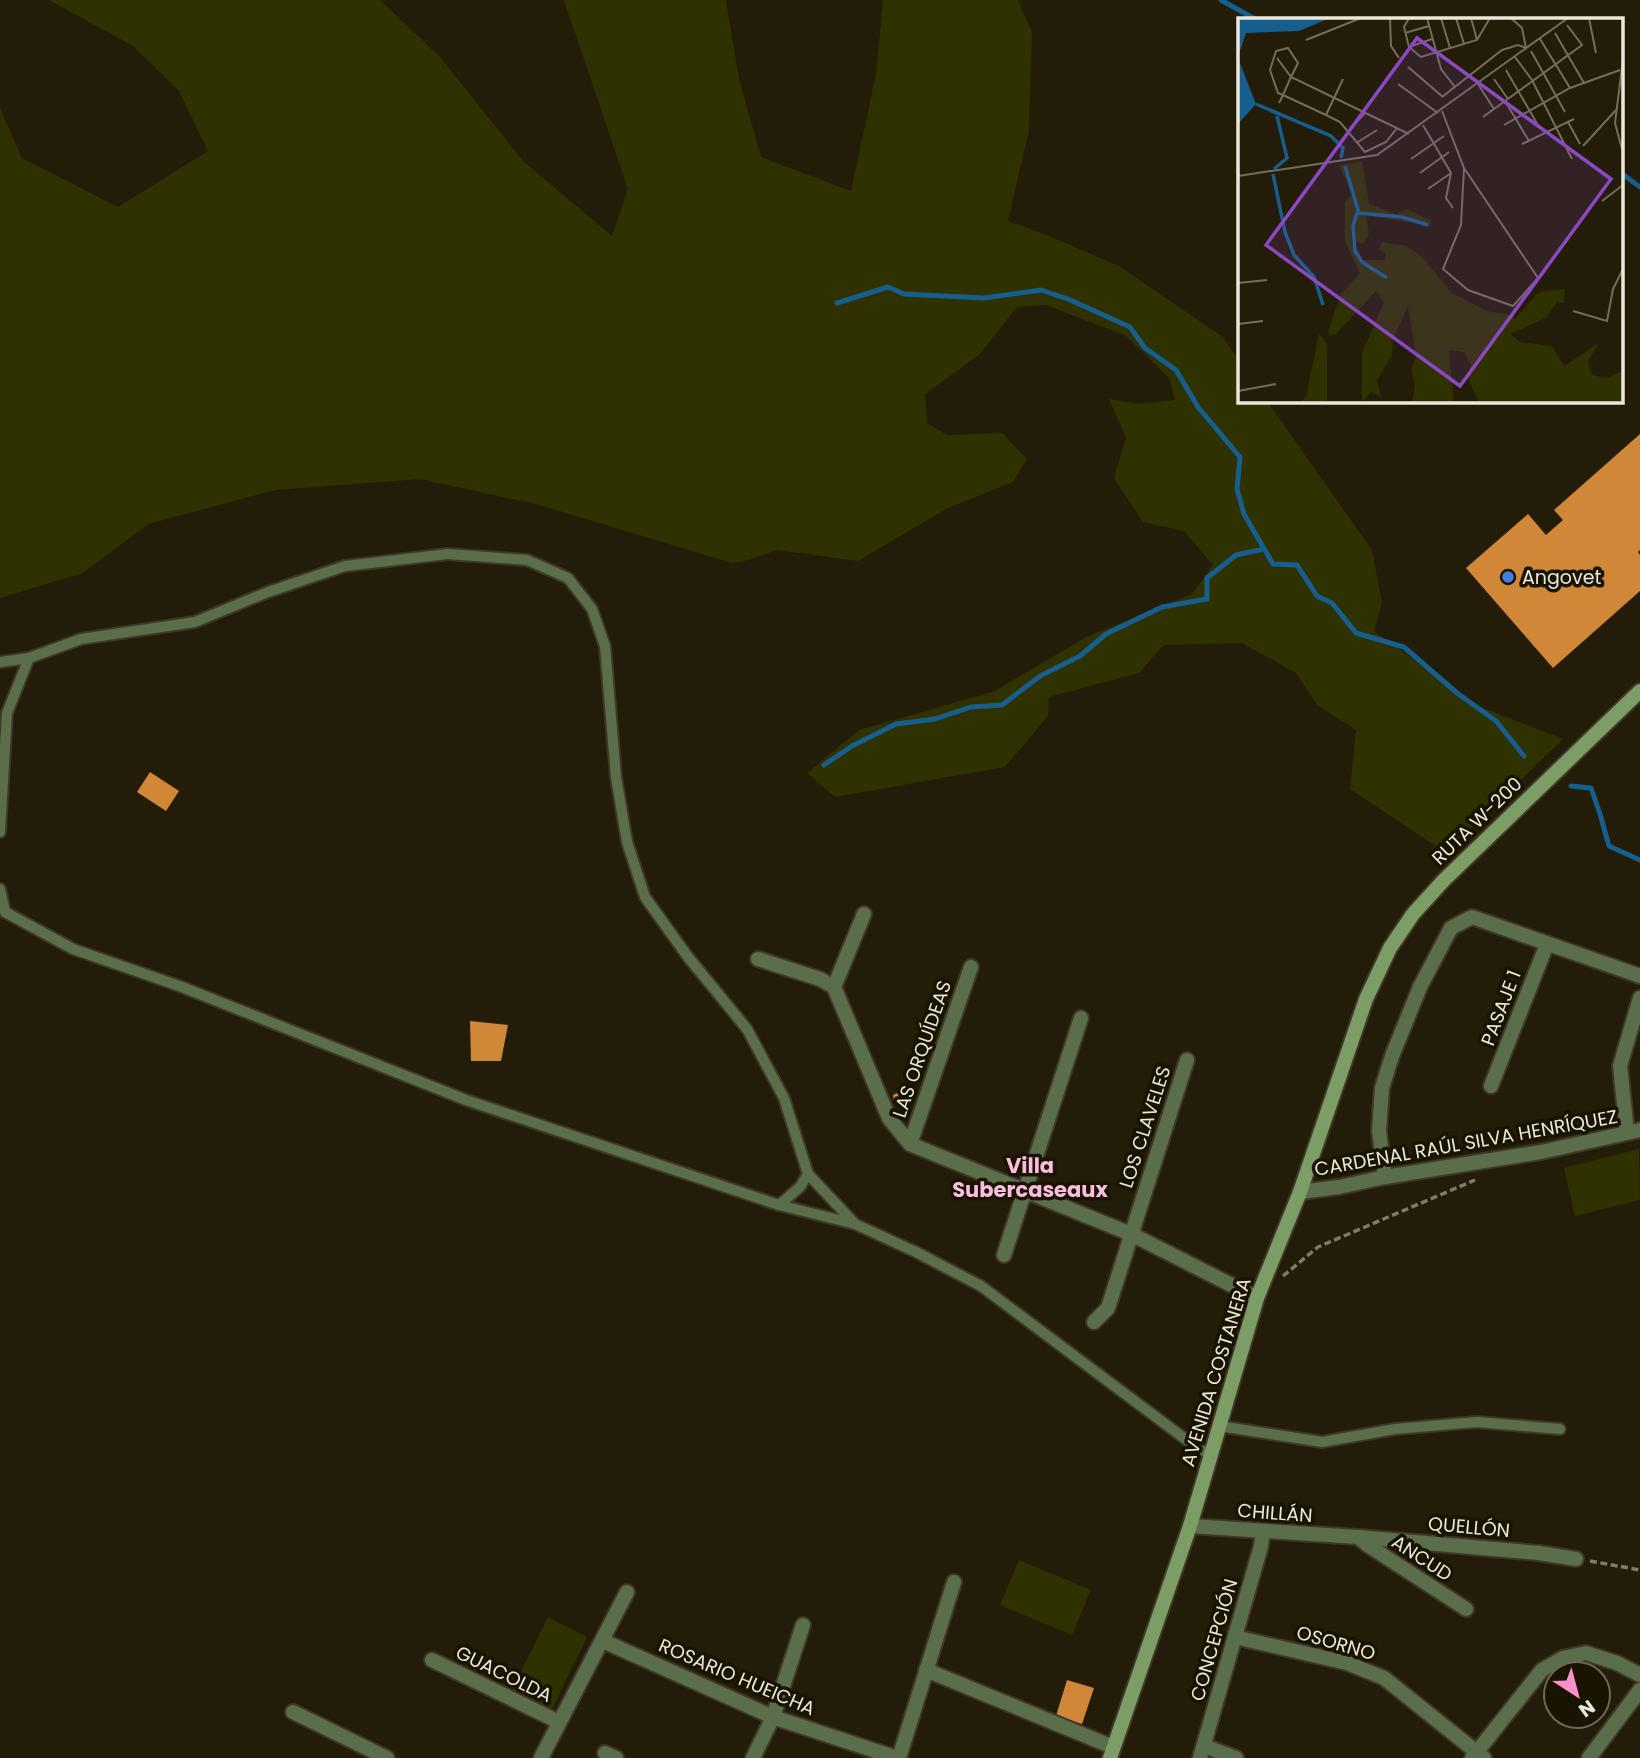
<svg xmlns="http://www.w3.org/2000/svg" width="1640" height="1758" viewBox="0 0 1640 1758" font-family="Poppins,sans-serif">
	<rect width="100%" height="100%" fill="#231c09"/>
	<g fill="#2f3100">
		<polygon points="49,0 380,0 440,57 523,161 612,236 628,189 564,0 726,0 739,79 761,157 851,191 876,74 883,0 1018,0 1032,32 1029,130 1008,221 1042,233 1119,266 1223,337 1239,361 1239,401 1267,401 1372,550 1382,603 1374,631 1481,707 1563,739 1446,853 1350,789 1356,730 1317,705 1296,673 1242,643 1164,645 1139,673 1049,697 1048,716 1005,767 835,797 807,773 859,730 995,691 1086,637 1192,594 1213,565 1184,531 1143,522 1114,478 1126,437 1109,399 1138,404 1175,400 1169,378 1126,336 1046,305 1017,307 979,355 925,394 927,423 947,435 1002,433 1027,459 1013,482 946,509 858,561 777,550 748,560 732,563 536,504 420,479 276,490 148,524 83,573 0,598 0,108 22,158 118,207 208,151 179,91 133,46"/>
		<polygon points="1639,1149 1640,1200 1575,1216 1564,1168"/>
		<polygon points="1019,1560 1091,1590 1072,1635 1000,1605"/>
		<polygon points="548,1617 587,1637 551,1711 511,1692"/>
	</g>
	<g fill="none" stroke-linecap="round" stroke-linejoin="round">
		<g stroke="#165e8e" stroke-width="5">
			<polyline points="1221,0 1255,19"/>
			<polyline points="1621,173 1640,187"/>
			<polyline points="837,303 888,287 904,294 984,298 1041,290 1068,299 1130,327 1145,348 1176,370 1198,407 1240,457 1237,489 1244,514 1273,564 1297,565 1317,596 1332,603 1356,633 1404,647 1457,693 1496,721 1524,756"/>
			<polyline points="824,765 852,746 896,724 935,719 971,707 1002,705 1040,676 1080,656 1106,634 1162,607 1207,599 1207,578 1236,555 1264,549"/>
			<polyline points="1571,786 1591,788 1600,814 1609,846 1640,860"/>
		</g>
	</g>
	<g fill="#d08738">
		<polygon points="1640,434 1640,550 1638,552 1640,555 1640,591 1553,668 1466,568 1528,514 1546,535 1563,520 1554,510"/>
		<polygon points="150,772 179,791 166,811 137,792"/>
		<polygon points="470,1021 508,1025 501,1061 471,1061"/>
		<polygon points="900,1085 916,1090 914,1096 898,1091"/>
		<polygon points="897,1093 913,1097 911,1103 901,1099 894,1101 893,1095"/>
		<polygon points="1067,1680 1094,1688 1082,1724 1056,1716"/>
	</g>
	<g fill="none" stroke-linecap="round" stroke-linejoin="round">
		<g stroke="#3f3826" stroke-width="14">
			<g id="lane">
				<polyline points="0,662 29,658"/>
				<polyline points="0,832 7,713 29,658 81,639 195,622 268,592 345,566 448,554 527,560 568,578 592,609 605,646 616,777 627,842 645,897 688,957 747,1029 784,1098 808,1174 855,1224"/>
				<polyline points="0,889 5,912 73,949 182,987 466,1100 779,1205 855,1224 916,1252 981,1286 1200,1450 1210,1453"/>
				<polyline points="779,1205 800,1187 808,1174"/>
				<polyline points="1219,1426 1322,1442 1395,1429 1477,1422 1560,1429"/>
			</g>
		</g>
		<g stroke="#3f3826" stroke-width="18">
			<g id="street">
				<polyline points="758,959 820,979 834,987 889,1118 910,1144 1131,1234 1257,1298"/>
				<polyline points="834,987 864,914"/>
				<polyline points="1491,1086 1547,944"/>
				<polyline points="1627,1132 1620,1066 1640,998"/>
				<polyline points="910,1144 971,967"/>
				<polyline points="1385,1177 1379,1131 1382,1088 1392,1056 1420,987 1451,928 1472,917 1640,976"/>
				<polyline points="1300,1192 1339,1187 1385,1177 1541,1152 1640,1130"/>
				<polyline points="1004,1255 1081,1018"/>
				<polyline points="1094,1322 1108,1308 1187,1060"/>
				<polyline points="1190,1526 1358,1537 1539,1553 1576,1559"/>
				<polyline points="1358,1537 1369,1546 1466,1609"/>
				<polyline points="1235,1637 1347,1663 1384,1678 1484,1758"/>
				<polyline points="603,1641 773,1717 897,1758"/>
				<polyline points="432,1660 559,1722"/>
				<polyline points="926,1670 1113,1747"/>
				<polyline points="293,1712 387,1758"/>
				<polyline points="1204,1746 1236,1758"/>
				<polyline points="605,1753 616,1758"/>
				<polyline points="541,1758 627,1592"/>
				<polyline points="753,1758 773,1717 803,1625"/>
				<polyline points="899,1758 954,1582"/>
				<polyline points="1200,1758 1261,1546 1263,1531"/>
				<polyline points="1472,1758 1542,1670 1563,1658 1586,1653 1617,1663 1640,1675"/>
				<polyline points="1589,1758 1640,1690"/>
			</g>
		</g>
		<g stroke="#3f3826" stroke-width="18">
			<polyline id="secondary" points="1110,1758 1190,1526 1257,1298 1300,1192 1366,999 1390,948 1413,914 1444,880 1640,691"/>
		</g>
		<g stroke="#807a6a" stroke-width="3.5" stroke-dasharray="7 3.5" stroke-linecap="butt">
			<polyline points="1283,1276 1318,1247 1475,1180"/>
			<polyline points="1590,1561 1640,1570"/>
		</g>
		<use href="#lane" stroke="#5a6e4c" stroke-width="10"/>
		<use href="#street" stroke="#5a6e4c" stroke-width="14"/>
		<use href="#secondary" stroke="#7c9d66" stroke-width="14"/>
	</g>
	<circle fill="#3f7fe0" stroke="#191302" stroke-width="2.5" cx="1508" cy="577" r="7"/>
	<g text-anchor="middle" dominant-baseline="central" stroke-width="7" stroke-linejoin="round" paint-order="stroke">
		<g font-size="19" fill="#ebe7db" stroke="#191302" text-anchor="start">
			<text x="1522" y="577">Angovet</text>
		</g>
		<g font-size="19" fill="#ebe7db" stroke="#191302">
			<text transform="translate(1477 821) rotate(-44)">RUTA W-200</text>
			<text transform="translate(1501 1008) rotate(-69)">PASAJE 1</text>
			<text transform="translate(922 1049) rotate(-71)">LAS ORQUÍDEAS</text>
			<text transform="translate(1145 1127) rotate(-72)">LOS CLAVELES</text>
			<text transform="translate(1466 1143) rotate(-10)">CARDENAL RAÚL SILVA HENRÍQUEZ</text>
			<text transform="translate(1216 1372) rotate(-73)">AVENIDA COSTANERA</text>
			<text transform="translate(1275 1513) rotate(4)">CHILLÁN</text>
			<text transform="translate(1469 1527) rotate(5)">QUELLÓN</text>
			<text transform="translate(1422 1558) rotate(33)">ANCUD</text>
			<text transform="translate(1214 1640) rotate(-74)">CONCEPCIÓN</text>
			<text transform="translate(1336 1643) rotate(16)">OSORNO</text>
			<text transform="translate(504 1674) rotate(26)">GUACOLDA</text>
			<text transform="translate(737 1677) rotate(23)">ROSARIO HUEICHA</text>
		</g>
		<g font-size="21" font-weight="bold" fill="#f9bddd" stroke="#191302">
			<text x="1030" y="1165">Villa<tspan x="1030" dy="24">Subercaseaux</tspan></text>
		</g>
	</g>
	<g transform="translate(1238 18)">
		<rect width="385" height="385" fill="#231c09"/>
		<path d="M124 143 131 186 158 196 169 191 192 202 193 208 128 197 131 216 125 226 116 223 125 242H147L148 236 141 231 144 224 169 228 184 239 214 275 249 293 276 298V302L301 274 327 271 326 285 319 284 308 300 272 316 282 324 314 328 326 348 361 325 350 343 354 357 368 360 385 353V385H241L230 360 233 347 226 334 211 332 216 385H174L177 366 173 351 178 338 170 288 155 322 154 337 139 362 143 379 133 374 124 384V335L146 284 138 273 98 316 92 318 90 313 103 276 122 255 107 223V185L114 176 101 147ZM81 316 89 326V385H62L68 378Z" fill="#2f3100"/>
		<path d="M0 0H92L61 13 8 15 0 39ZM0 40 18 86 0 106Z" fill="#165e8e"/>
		<path fill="none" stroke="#165e8e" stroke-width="3.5" d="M18 86 93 118 105 130 103 140M107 148 120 192 115 208 117 233 124 244 149 260M36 151 49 140 39 98M35 156 47 214 56 237 76 259 85 287M120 195 164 199 190 207"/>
		<path fill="none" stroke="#736d5d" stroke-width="2" d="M152 0 153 28 161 40M171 0 166 9 171 29 183 39 239 22 252 0M189 0 203 51 217 69M203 0 212 30M218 0 226 26M233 0 239 22M351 0 358 35M167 15 191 8M317 15 346 65M302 21 332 70M68 22 123 0M171 29 194 21M293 33 327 94M277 39 294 62 334 141M39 40 53 59 171 116M385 41 377 105 385 135M170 49 205 79M268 52 301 109M256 61 270 81M160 66 200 95M240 66 256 91M204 79 264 32 280 27 288 30 284 10 273 0M267 83 291 123M41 85 45 77 53 59 60 45 50 30 38 33 32 52 40 75 45 77 88 97 102 104 127 134 148 124 159 110M204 93 226 150 300 260 275 288 230 272 205 251 223 207 226 150M88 97 105 61M245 99 344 27 329 7M330 104 342 126M185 107 213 155 208 180 215 190M266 107 332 70 382 52M112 111 127 95M120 124 139 112M284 126 336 101M345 128 378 92M173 141 206 118M182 155 211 134M0 158 139 137 330 0M190 171 213 155M364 183 385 167M0 265 29 262M335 293 369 303 375 271 385 251M0 306 25 303M0 373 38 366"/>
		<path fill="#8c48c3" fill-opacity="0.15" stroke="#8c48c3" stroke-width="3.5" d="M179 20 373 161 222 368 28 227Z"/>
		<rect width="385" height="385" fill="none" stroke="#ebe7db" stroke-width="3.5"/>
	</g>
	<g transform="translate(1577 1695) rotate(144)"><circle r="33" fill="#191302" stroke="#6d6859" stroke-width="2"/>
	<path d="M0-5L12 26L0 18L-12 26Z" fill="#f890cb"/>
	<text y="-10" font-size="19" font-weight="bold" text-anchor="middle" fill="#ebe7db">N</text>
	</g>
</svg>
